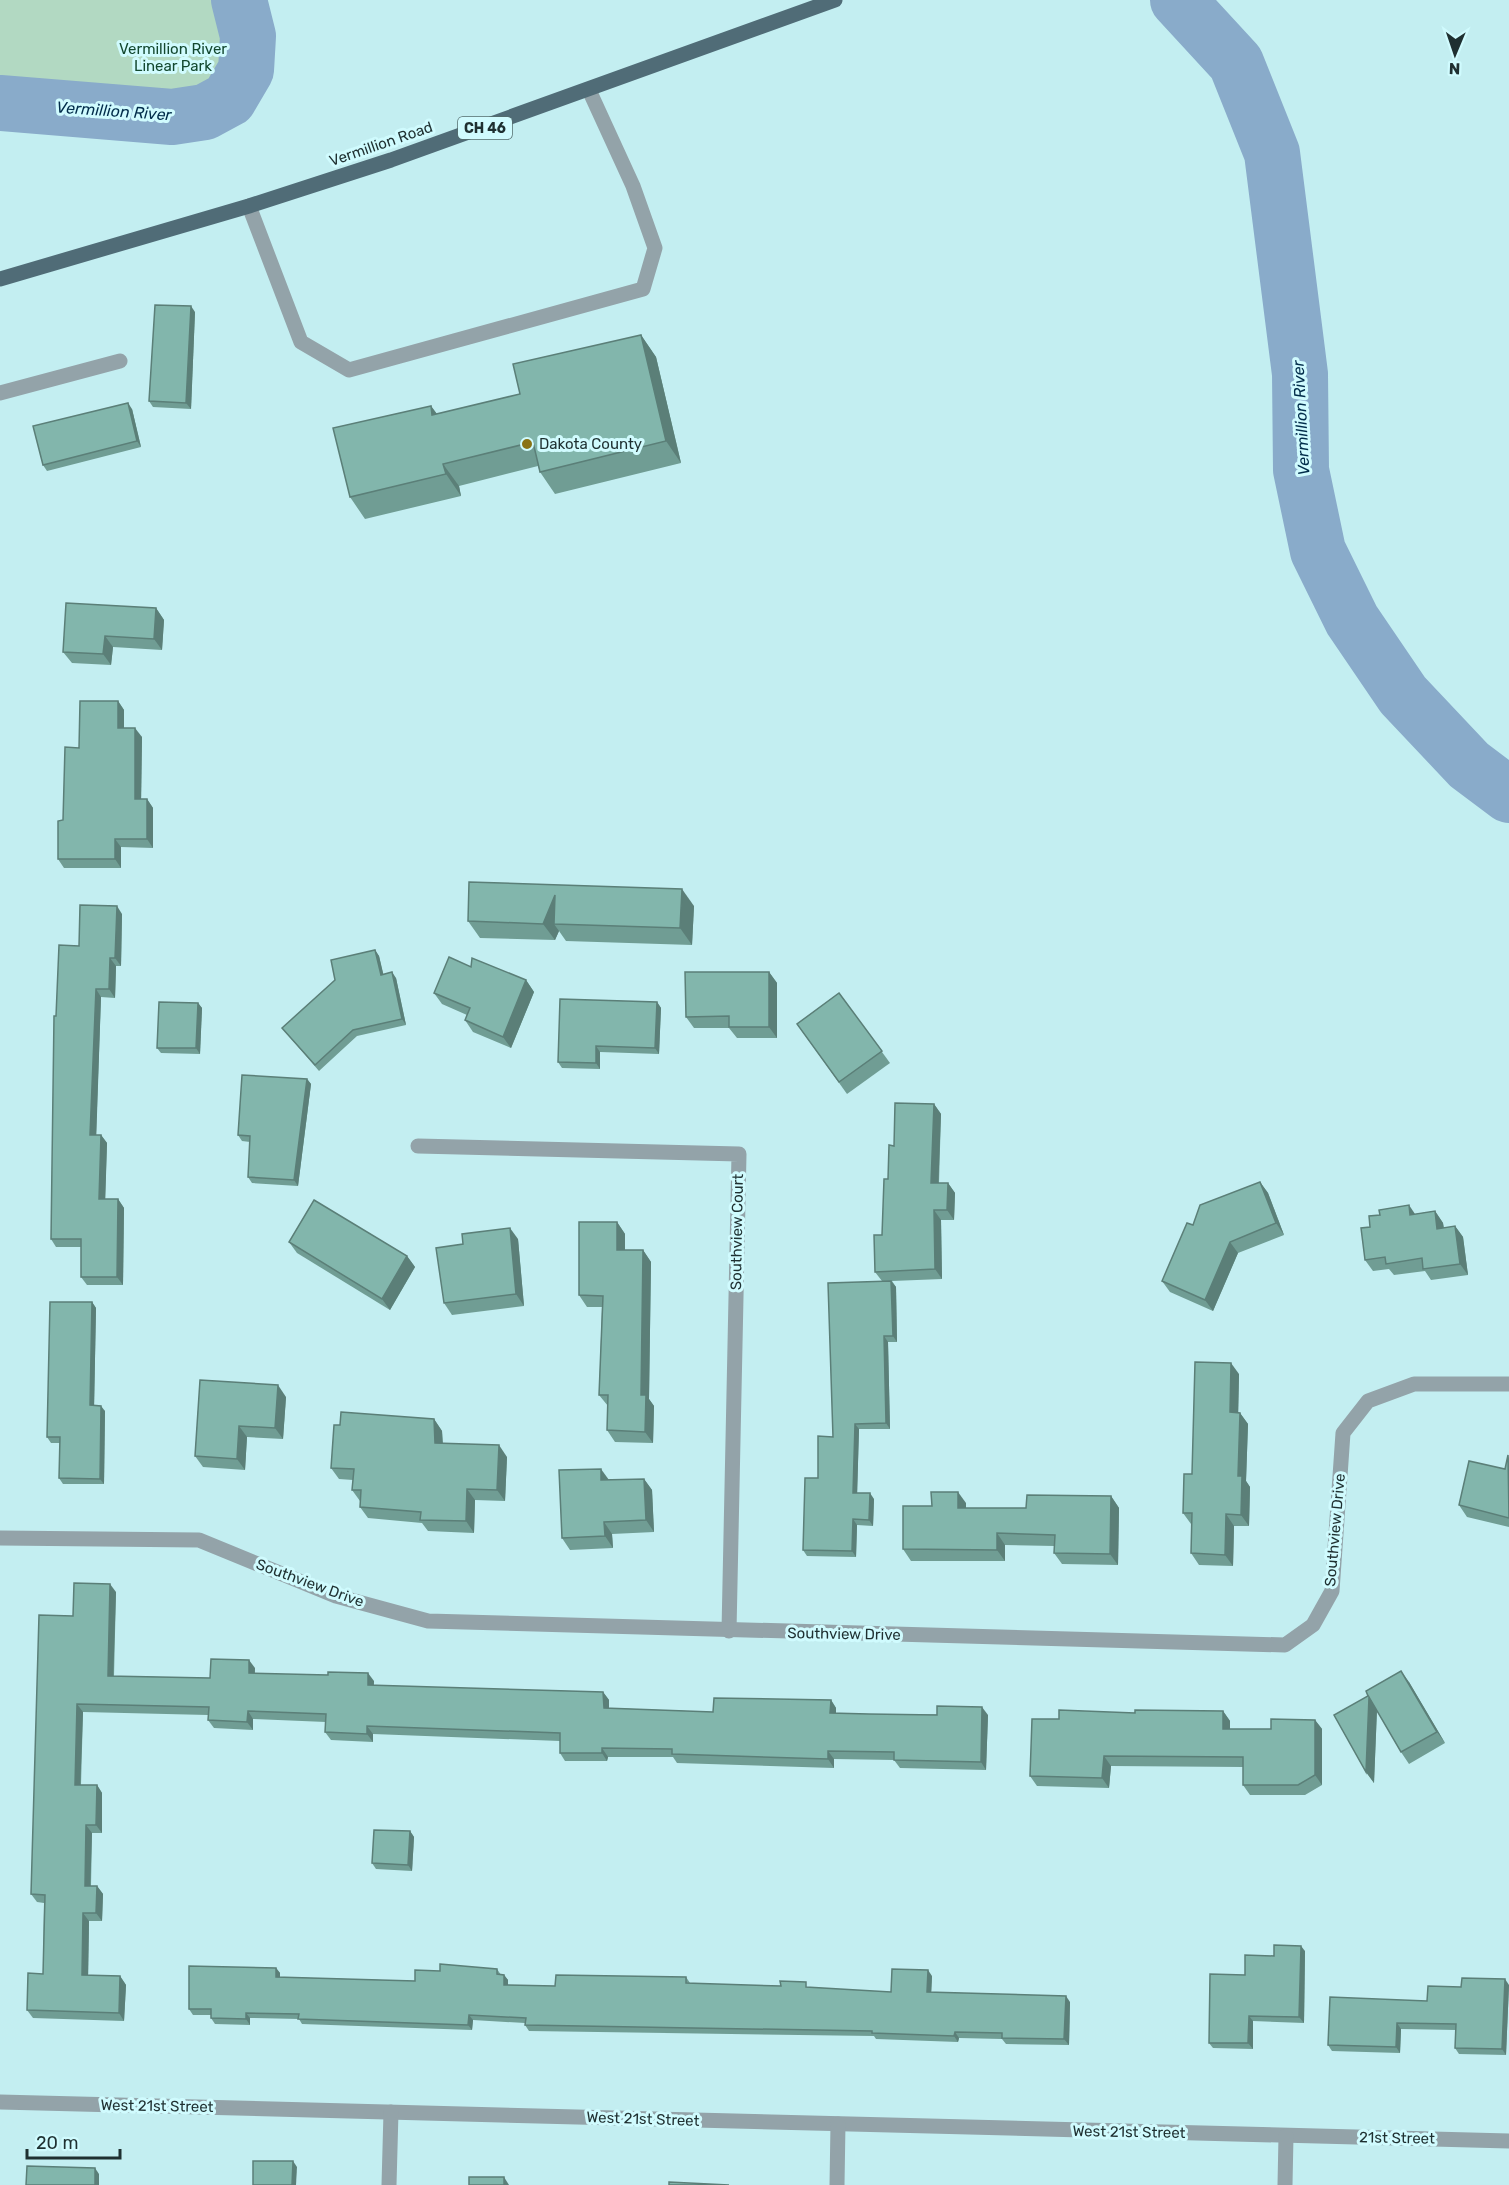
<svg xmlns="http://www.w3.org/2000/svg" width="1509" height="2185" viewBox="0 0 1509 2185" font-family="Rubik,sans-serif">
	<rect width="100%" height="100%" fill="#c3eef1"/>
	<polygon fill="#b2d9c2" points="0,0 239,0 248,36 246,70 229,99 205,112 172,117 0,103"/>
	<g fill="none" stroke-linecap="round" stroke-linejoin="round">
		<g stroke="#89abca" stroke-width="56">
			<polyline points="1178,0 1236,63 1272,153 1300,374 1301,470 1318,551 1352,620 1403,695 1469,765 1509,795"/>
			<polyline points="0,103 172,117 205,112 229,99 246,70 248,36 239,0"/>
		</g>
		<g stroke="#93a3a9" stroke-width="15">
			<polyline points="249,206 301,342 349,370 643,289 655,248 633,186 589,90"/>
			<polyline points="0,393 120,361"/>
		</g>
		<g stroke="#93a3a9" stroke-width="15">
			<polyline points="418,1146 739,1154 729,1631"/>
			<polyline points="0,1538 199,1540 336,1596 428,1621 1285,1645 1313,1625 1332,1591 1343,1433 1368,1401 1414,1384 1509,1384"/>
			<polyline points="0,2102 1509,2141"/>
			<polyline points="389,2185 391,2112"/>
			<polyline points="837,2185 838,2124"/>
			<polyline points="1285,2185 1286,2136"/>
		</g>
		<polyline stroke="#506c77" stroke-width="15" points="0,279 249,206 391,160 835,0"/>
	</g>
	<g fill="#709d94">
		<polygon points="195,312 191,409 153,407 149,401"/>
		<polygon points="641,335 656,357 681,463 555,494 540,472 538,466 459,486 461,496 365,519 350,497 431,406 437,414 520,394"/>
		<polygon points="132,409 141,447 47,471 43,465"/>
		<polygon points="156,608 164,620 162,650 113,647 111,665 72,663 63,652"/>
		<polygon points="118,701 124,710 124,728 142,737 141,799 147,799 153,808 153,848 121,847 121,868 64,868 58,859 63,820 79,748"/>
		<polygon points="694,906 692,945 566,941 559,931 555,940 480,938 468,921"/>
		<polygon points="122,914 121,966 116,966 115,998 101,997 96,1135 101,1135 107,1143 105,1199 118,1199 124,1208 123,1285 87,1285 81,1277 81,1247 56,1247 51,1239 56,1016 79,946"/>
		<polygon points="375,950 379,956 383,974 396,978 406,1025 357,1036 319,1071 282,1028"/>
		<polygon points="471,967 526,980 534,992 511,1048 473,1032 465,1020 467,1015 442,1004 434,993"/>
		<polygon points="769,972 777,983 777,1038 737,1038 729,1028 694,1028 686,1017"/>
		<polygon points="839,993 890,1063 847,1094 797,1024"/>
		<polygon points="657,1002 661,1008 659,1054 600,1052 600,1069 562,1068 558,1062"/>
		<polygon points="198,1003 202,1008 200,1054 161,1053 157,1048"/>
		<polygon points="307,1079 311,1084 298,1186 252,1183 248,1177 250,1142 242,1141 238,1135"/>
		<polygon points="934,1104 941,1114 939,1183 948,1183 955,1193 954,1220 941,1220 942,1279 892,1281 896,1287 897,1342 888,1342 890,1429 859,1429 857,1493 874,1499 873,1526 857,1525 856,1557 807,1556 803,1550 818,1478 833,1437 882,1281 875,1272 882,1235 888,1179 894,1146"/>
		<polygon points="1260,1182 1268,1193 1284,1235 1238,1253 1213,1311 1170,1292 1162,1281 1193,1225"/>
		<polygon points="1435,1211 1443,1223 1444,1228 1455,1226 1463,1237 1468,1275 1431,1280 1425,1271 1394,1275 1389,1269 1373,1271 1365,1260 1370,1227 1415,1214"/>
		<polygon points="617,1222 625,1234 625,1250 643,1250 651,1262 649,1399 654,1406 653,1443 615,1442 607,1430 608,1406 599,1395 602,1307 587,1307 579,1295"/>
		<polygon points="518,1239 524,1306 452,1315 444,1303"/>
		<polygon points="289,1242 407,1256 415,1267 390,1310 297,1253"/>
		<polygon points="92,1302 96,1308 94,1406 105,1411 104,1484 63,1484 59,1478 60,1443 51,1443 47,1437"/>
		<polygon points="1239,1374 1238,1413 1240,1413 1248,1424 1246,1481 1250,1487 1249,1526 1234,1526 1233,1566 1199,1565 1191,1553 1192,1524 1191,1524 1183,1513 1192,1474"/>
		<polygon points="200,1380 286,1397 283,1439 247,1437 245,1470 203,1467 195,1456"/>
		<polygon points="434,1419 442,1431 443,1443 507,1457 505,1501 475,1500 474,1533 428,1531 422,1523 368,1518 360,1507 360,1501 352,1490 353,1480 339,1479 331,1468"/>
		<polygon points="1509,1455 1509,1527 1467,1517 1459,1505 1505,1469"/>
		<polygon points="644,1479 652,1490 654,1532 612,1534 613,1548 570,1550 562,1538 608,1480"/>
		<polygon points="1111,1496 1119,1508 1118,1565 1062,1564 1054,1553 1055,1546 1005,1545 1005,1561 911,1561 903,1549 932,1506 966,1503 966,1508 1026,1508"/>
		<polygon points="116,1592 114,1676 210,1678 255,1668 255,1673 374,1681 374,1686 603,1692 609,1700 609,1708 713,1712 831,1700 836,1708 836,1713 869,1714 988,1715 986,1770 900,1768 894,1760 834,1759 834,1768 677,1763 673,1757 608,1757 607,1761 565,1761 560,1753 560,1741 373,1734 373,1742 331,1740 325,1732 326,1722 253,1719 253,1730 214,1728 208,1720 208,1715 83,1712 81,1785 97,1785 102,1793 102,1833 92,1833 91,1886 97,1886 103,1894 102,1921 89,1921 88,1975 120,1976 126,1985 124,2021 33,2018 27,2010 43,1974 44,1903 37,1902 31,1894 73,1616"/>
		<polygon points="1409,1682 1445,1743 1409,1764 1401,1752 1377,1710 1374,1783 1366,1772 1334,1715"/>
		<polygon points="1223,1711 1230,1721 1230,1729 1271,1729 1315,1720 1322,1729 1322,1785 1305,1795 1250,1795 1243,1785 1243,1767 1111,1766 1109,1788 1037,1786 1030,1776 1059,1719 1135,1713"/>
		<polygon points="410,1831 414,1837 412,1871 376,1869 372,1863"/>
		<polygon points="1305,1951 1304,2023 1253,2021 1253,2049 1213,2048 1209,2043 1245,1975 1274,1956"/>
		<polygon points="276,1968 280,1973 280,1977 415,1981 440,1971 497,1969 501,1975 504,1975 508,1980 508,1985 555,1986 686,1977 690,1983 891,1992 932,1976 931,1993 1070,2002 1069,2045 1006,2044 1002,2039 959,2038 958,2042 876,2039 874,2036 529,2031 525,2025 525,2023 473,2020 472,2030 302,2024 299,2019 250,2018 250,2025 215,2024 211,2018 211,2015 193,2015 189,2009"/>
		<polygon points="1509,1985 1506,2055 1459,2054 1455,2048 1456,2030 1401,2029 1400,2053 1332,2051 1328,2045 1427,2001 1461,1987"/>
	</g>
	<g fill="#5b7f78">
		<polygon points="191,306 195,312 191,409 186,403"/>
		<polygon points="641,335 656,357 681,463 666,441"/>
		<polygon points="128,403 132,409 141,447 137,441"/>
		<polygon points="431,406 447,428 432,415"/>
		<polygon points="443,464 459,486 461,496 446,474"/>
		<polygon points="156,608 164,620 162,650 154,639"/>
		<polygon points="105,636 113,647 111,665 103,654"/>
		<polygon points="118,701 124,710 124,736 118,728"/>
		<polygon points="135,728 142,737 141,808 135,799"/>
		<polygon points="147,799 153,808 153,848 147,839"/>
		<polygon points="115,839 121,847 121,868 115,859"/>
		<polygon points="682,889 694,906 692,945 680,928"/>
		<polygon points="555,895 554,924 559,931 555,940 543,924"/>
		<polygon points="117,906 122,914 121,966 115,958"/>
		<polygon points="375,950 379,956 385,981 381,975"/>
		<polygon points="110,958 116,966 115,998 109,989"/>
		<polygon points="392,972 396,978 406,1025 402,1019"/>
		<polygon points="769,972 777,983 777,1038 769,1027"/>
		<polygon points="526,980 534,992 511,1048 503,1037"/>
		<polygon points="96,989 101,997 96,1144 90,1135"/>
		<polygon points="657,1002 661,1008 659,1054 655,1048"/>
		<polygon points="198,1003 202,1008 200,1054 196,1048"/>
		<polygon points="596,1046 600,1052 600,1069 596,1063"/>
		<polygon points="307,1079 311,1084 298,1186 294,1180"/>
		<polygon points="934,1104 941,1114 938,1193 931,1183"/>
		<polygon points="101,1135 107,1143 105,1208 99,1199"/>
		<polygon points="1260,1182 1268,1193 1284,1235 1276,1223"/>
		<polygon points="948,1183 955,1193 954,1220 947,1210"/>
		<polygon points="118,1199 124,1208 123,1285 117,1277"/>
		<polygon points="1409,1205 1417,1217 1410,1215"/>
		<polygon points="934,1210 941,1220 942,1279 935,1269"/>
		<polygon points="1435,1211 1443,1223 1445,1240 1437,1229"/>
		<polygon points="617,1222 625,1234 625,1261 617,1250"/>
		<polygon points="1455,1226 1463,1237 1468,1275 1460,1264"/>
		<polygon points="510,1228 518,1239 524,1306 516,1294"/>
		<polygon points="1230,1242 1238,1253 1213,1311 1205,1300"/>
		<polygon points="643,1250 651,1262 649,1399 654,1406 653,1443 645,1432 641,1395"/>
		<polygon points="407,1256 415,1267 390,1310 382,1299"/>
		<polygon points="891,1281 896,1287 897,1342 893,1336"/>
		<polygon points="92,1302 96,1308 94,1411 90,1405"/>
		<polygon points="884,1336 888,1342 890,1429 886,1423"/>
		<polygon points="1231,1363 1239,1374 1238,1424 1230,1412"/>
		<polygon points="278,1385 286,1397 283,1439 275,1428"/>
		<polygon points="101,1406 105,1411 104,1484 100,1479"/>
		<polygon points="1240,1413 1248,1424 1246,1481 1250,1487 1249,1526 1241,1515 1238,1476"/>
		<polygon points="434,1419 442,1431 443,1454 435,1443"/>
		<polygon points="855,1424 859,1429 857,1499 853,1493"/>
		<polygon points="239,1426 247,1437 245,1470 237,1459"/>
		<polygon points="499,1445 507,1457 505,1501 497,1490"/>
		<polygon points="601,1469 609,1480 601,1480"/>
		<polygon points="644,1479 652,1490 654,1532 646,1520"/>
		<polygon points="467,1489 475,1500 474,1533 466,1521"/>
		<polygon points="958,1492 966,1503 966,1519 958,1508"/>
		<polygon points="870,1493 874,1499 873,1526 869,1520"/>
		<polygon points="1111,1496 1119,1508 1118,1565 1110,1554"/>
		<polygon points="1226,1514 1234,1526 1233,1566 1225,1555"/>
		<polygon points="853,1519 857,1525 856,1557 852,1551"/>
		<polygon points="604,1522 612,1534 613,1548 605,1536"/>
		<polygon points="997,1533 1005,1545 1005,1561 997,1550"/>
		<polygon points="110,1584 116,1592 113,1684 108,1676"/>
		<polygon points="249,1660 255,1668 254,1681 249,1673"/>
		<polygon points="1401,1671 1409,1682 1445,1743 1437,1732"/>
		<polygon points="368,1673 374,1681 373,1694 368,1685"/>
		<polygon points="603,1692 609,1700 609,1716 604,1708"/>
		<polygon points="1369,1697 1377,1708 1374,1783 1366,1772"/>
		<polygon points="831,1700 836,1708 836,1721 830,1713"/>
		<polygon points="77,1704 83,1712 80,1793 75,1785"/>
		<polygon points="982,1707 988,1715 986,1770 981,1762"/>
		<polygon points="248,1711 253,1719 253,1730 247,1722"/>
		<polygon points="1223,1711 1230,1721 1230,1738 1223,1729"/>
		<polygon points="1315,1720 1322,1729 1322,1785 1315,1775"/>
		<polygon points="367,1726 373,1734 373,1742 367,1734"/>
		<polygon points="602,1748 608,1757 607,1761 602,1753"/>
		<polygon points="828,1751 834,1759 834,1768 828,1759"/>
		<polygon points="1104,1756 1111,1766 1109,1788 1102,1778"/>
		<polygon points="97,1785 102,1793 102,1833 96,1825"/>
		<polygon points="86,1825 92,1833 90,1894 85,1886"/>
		<polygon points="410,1831 414,1837 412,1871 408,1865"/>
		<polygon points="97,1886 103,1894 102,1921 96,1913"/>
		<polygon points="83,1913 89,1921 88,1983 82,1975"/>
		<polygon points="1301,1946 1305,1951 1304,2023 1299,2017"/>
		<polygon points="276,1968 280,1973 280,1983 276,1977"/>
		<polygon points="928,1970 932,1976 931,1998 927,1992"/>
		<polygon points="504,1975 508,1980 508,1991 504,1985"/>
		<polygon points="120,1976 126,1985 124,2021 119,2013"/>
		<polygon points="1505,1979 1509,1985 1506,2055 1502,2049"/>
		<polygon points="1066,1996 1070,2002 1069,2045 1064,2039"/>
		<polygon points="246,2013 250,2018 250,2025 246,2019"/>
		<polygon points="469,2015 473,2020 472,2030 468,2025"/>
		<polygon points="1249,2016 1253,2021 1253,2049 1248,2043"/>
		<polygon points="1397,2023 1401,2029 1400,2053 1396,2047"/>
		<polygon points="955,2032 959,2038 958,2042 954,2036"/>
		<polygon points="293,2161 297,2167 296,2185 292,2185"/>
		<polygon points="95,2168 99,2174 99,2185 95,2185"/>
		<polygon points="504,2177 509,2185 504,2185"/>
	</g>
	<g fill="#82b6ac" stroke="#5b7f78" stroke-width="1.5">
		<polygon points="155,305 191,306 186,403 149,401"/>
		<polygon points="641,335 666,441 540,472 533,442 443,464 446,474 350,497 333,428 431,406 432,415 520,394 513,364"/>
		<polygon points="128,403 137,441 43,465 33,426"/>
		<polygon points="66,603 156,608 154,639 105,636 103,654 63,652"/>
		<polygon points="80,701 118,701 118,728 135,728 135,799 147,799 147,839 115,839 115,859 58,859 58,821 63,820 65,747 79,748"/>
		<polygon points="469,882 682,889 680,928 554,924 555,895 543,924 468,921"/>
		<polygon points="80,905 117,906 115,958 110,958 109,989 96,989 90,1135 101,1135 99,1199 118,1199 117,1277 81,1277 81,1239 51,1239 54,1016 56,1016 59,945 79,946"/>
		<polygon points="375,950 381,975 392,972 402,1019 353,1030 315,1065 282,1028 335,980 331,960"/>
		<polygon points="449,957 471,967 472,958 526,980 503,1037 465,1020 470,1008 434,993"/>
		<polygon points="685,972 769,972 769,1027 729,1027 729,1016 686,1017"/>
		<polygon points="839,993 882,1051 839,1082 797,1024"/>
		<polygon points="560,999 657,1002 655,1048 596,1046 596,1063 558,1062"/>
		<polygon points="159,1002 198,1003 196,1048 157,1048"/>
		<polygon points="242,1075 307,1079 294,1180 248,1177 250,1136 238,1135"/>
		<polygon points="895,1103 934,1104 931,1183 948,1183 947,1210 934,1210 935,1269 875,1272 874,1235 882,1235 884,1179 888,1179 889,1145 894,1146"/>
		<polygon points="1260,1182 1276,1223 1230,1242 1205,1300 1162,1281 1187,1223 1193,1225 1200,1205"/>
		<polygon points="314,1200 407,1256 382,1299 289,1242"/>
		<polygon points="1409,1205 1410,1215 1435,1211 1437,1229 1455,1226 1460,1264 1423,1269 1422,1258 1386,1264 1385,1257 1365,1260 1361,1228 1370,1227 1369,1216 1380,1215 1379,1210"/>
		<polygon points="579,1222 617,1222 617,1250 643,1250 641,1395 646,1395 645,1432 607,1430 608,1395 599,1395 603,1296 579,1295"/>
		<polygon points="510,1228 516,1294 444,1303 436,1248 463,1244 462,1234"/>
		<polygon points="891,1281 893,1336 884,1336 886,1423 855,1424 853,1493 870,1493 869,1520 853,1519 852,1551 803,1550 805,1478 818,1478 818,1436 833,1437 828,1283"/>
		<polygon points="50,1302 92,1302 90,1405 101,1406 100,1479 59,1478 60,1437 47,1437"/>
		<polygon points="1195,1362 1231,1363 1230,1412 1240,1413 1238,1476 1242,1476 1241,1515 1226,1514 1225,1555 1191,1553 1192,1513 1183,1513 1184,1474 1192,1474"/>
		<polygon points="200,1380 278,1385 275,1428 239,1426 237,1459 195,1456"/>
		<polygon points="341,1412 434,1419 435,1443 499,1445 497,1490 467,1489 466,1521 420,1520 421,1512 360,1507 361,1490 352,1490 354,1469 331,1468 334,1425 340,1425"/>
		<polygon points="1508,1455 1509,1518 1459,1505 1469,1461 1505,1469"/>
		<polygon points="601,1469 601,1480 644,1479 646,1520 604,1522 605,1536 562,1538 559,1470"/>
		<polygon points="931,1492 958,1492 958,1508 1026,1508 1027,1495 1111,1496 1110,1554 1054,1553 1055,1535 997,1533 997,1550 903,1549 903,1506 932,1506"/>
		<polygon points="74,1583 110,1584 108,1676 210,1678 211,1659 249,1660 249,1673 328,1675 328,1672 368,1673 368,1685 603,1692 604,1708 713,1712 714,1698 831,1700 830,1713 869,1714 937,1715 937,1706 982,1707 981,1762 894,1760 894,1752 828,1751 828,1759 672,1754 672,1749 602,1748 602,1753 560,1753 560,1733 367,1726 367,1734 325,1732 326,1714 248,1711 247,1722 208,1720 209,1707 77,1704 75,1785 97,1785 96,1825 86,1825 85,1886 97,1886 96,1913 83,1913 82,1975 120,1976 119,2013 27,2010 28,1973 43,1974 45,1895 31,1894 39,1615 73,1616"/>
		<polygon points="1401,1671 1437,1732 1401,1752 1369,1697 1366,1772 1334,1715 1368,1696 1366,1691"/>
		<polygon points="1059,1710 1135,1713 1135,1710 1223,1711 1223,1729 1271,1729 1271,1719 1315,1720 1315,1775 1298,1785 1243,1785 1243,1757 1104,1756 1102,1778 1030,1776 1032,1719 1059,1719"/>
		<polygon points="374,1830 410,1831 408,1865 372,1863"/>
		<polygon points="1274,1945 1301,1946 1299,2017 1249,2016 1248,2043 1209,2043 1210,1974 1245,1975 1245,1955 1274,1956"/>
		<polygon points="440,1964 497,1969 497,1974 504,1975 504,1985 555,1986 556,1975 686,1977 686,1983 781,1986 780,1981 806,1982 806,1987 891,1992 892,1969 928,1970 927,1992 1066,1996 1064,2039 1002,2038 1002,2033 955,2032 954,2036 872,2033 872,2031 525,2025 526,2018 469,2015 468,2025 298,2019 299,2014 246,2013 246,2019 211,2018 211,2009 189,2009 189,1966 276,1968 276,1977 415,1981 415,1970 440,1971"/>
		<polygon points="1462,1978 1505,1979 1502,2049 1455,2048 1456,2024 1397,2023 1396,2047 1328,2045 1330,1997 1427,2001 1428,1986 1461,1987"/>
		<polygon points="253,2161 293,2161 292,2185 253,2185"/>
		<polygon points="27,2166 95,2168 95,2185 26,2185"/>
		<rect x="469" y="2177" width="35" height="8"/>
		<polygon points="669,2182 729,2185 669,2185"/>
	</g>
	<circle fill="#897316" stroke="#d0fbfe" stroke-width="2" cx="527" cy="444" r="6"/>
	<g text-anchor="middle" dominant-baseline="central" stroke-width="6" stroke-linejoin="round" paint-order="stroke">
		<rect fill="#d0fbfe" stroke="#546d6e" stroke-width="1.5" x="458" y="117" width="54" height="22" rx="4.5"/>
		<g font-size="14" font-weight="bold" fill="#1f3031">
			<text x="485" y="128">CH 46</text>
		</g>
		<g font-size="15" fill="#13482f" stroke="#d0fbfe">
			<text x="173" y="49">Vermillion River<tspan x="173" dy="17">Linear Park</tspan></text>
		</g>
		<g font-size="15" fill="#1f3031" stroke="#d0fbfe">
			<text transform="translate(381 144) rotate(-19)">Vermillion Road</text>
			<text transform="translate(737 1232) rotate(-89)">Southview Court</text>
			<text transform="translate(1335 1530) rotate(-85)">Southview Drive</text>
			<text transform="translate(310 1583) rotate(20)">Southview Drive</text>
			<text transform="translate(844 1634) rotate(1)">Southview Drive</text>
			<text transform="translate(157 2106) rotate(1)">West 21st Street</text>
			<text transform="translate(643 2119) rotate(2)">West 21st Street</text>
			<text transform="translate(1129 2132) rotate(1)">West 21st Street</text>
			<text transform="translate(1397 2138) rotate(1)">21st Street</text>
		</g>
		<g font-size="15" fill="#1f3031" stroke="#d0fbfe" text-anchor="start">
			<text x="539" y="444">Dakota County</text>
		</g>
		<g font-size="16" font-style="italic" fill="#012c4a" stroke="#d0fbfe">
			<text transform="translate(114 111) rotate(4)">Vermillion River</text>
			<text transform="translate(1301 418) rotate(-93)">Vermillion River</text>
		</g>
	</g>
	<g transform="translate(1455 54) rotate(182)" stroke="#d0fbfe" stroke-width="4.5" paint-order="stroke">
	<path d="M0-4.5L10 22L0 15L-10 22Z" fill="#1f3031"/>
	<text y="-9" font-size="16" font-weight="bold" text-anchor="middle" fill="#1f3031">N</text>
	</g>
	<path d="M27 2149v9h93v-9" fill="none" stroke="#1f3031" stroke-width="3"/>
	<text x="36" y="2149" font-size="18" fill="#1f3031" stroke="#d0fbfe" stroke-width="4.5" paint-order="stroke">20 m</text>
</svg>
